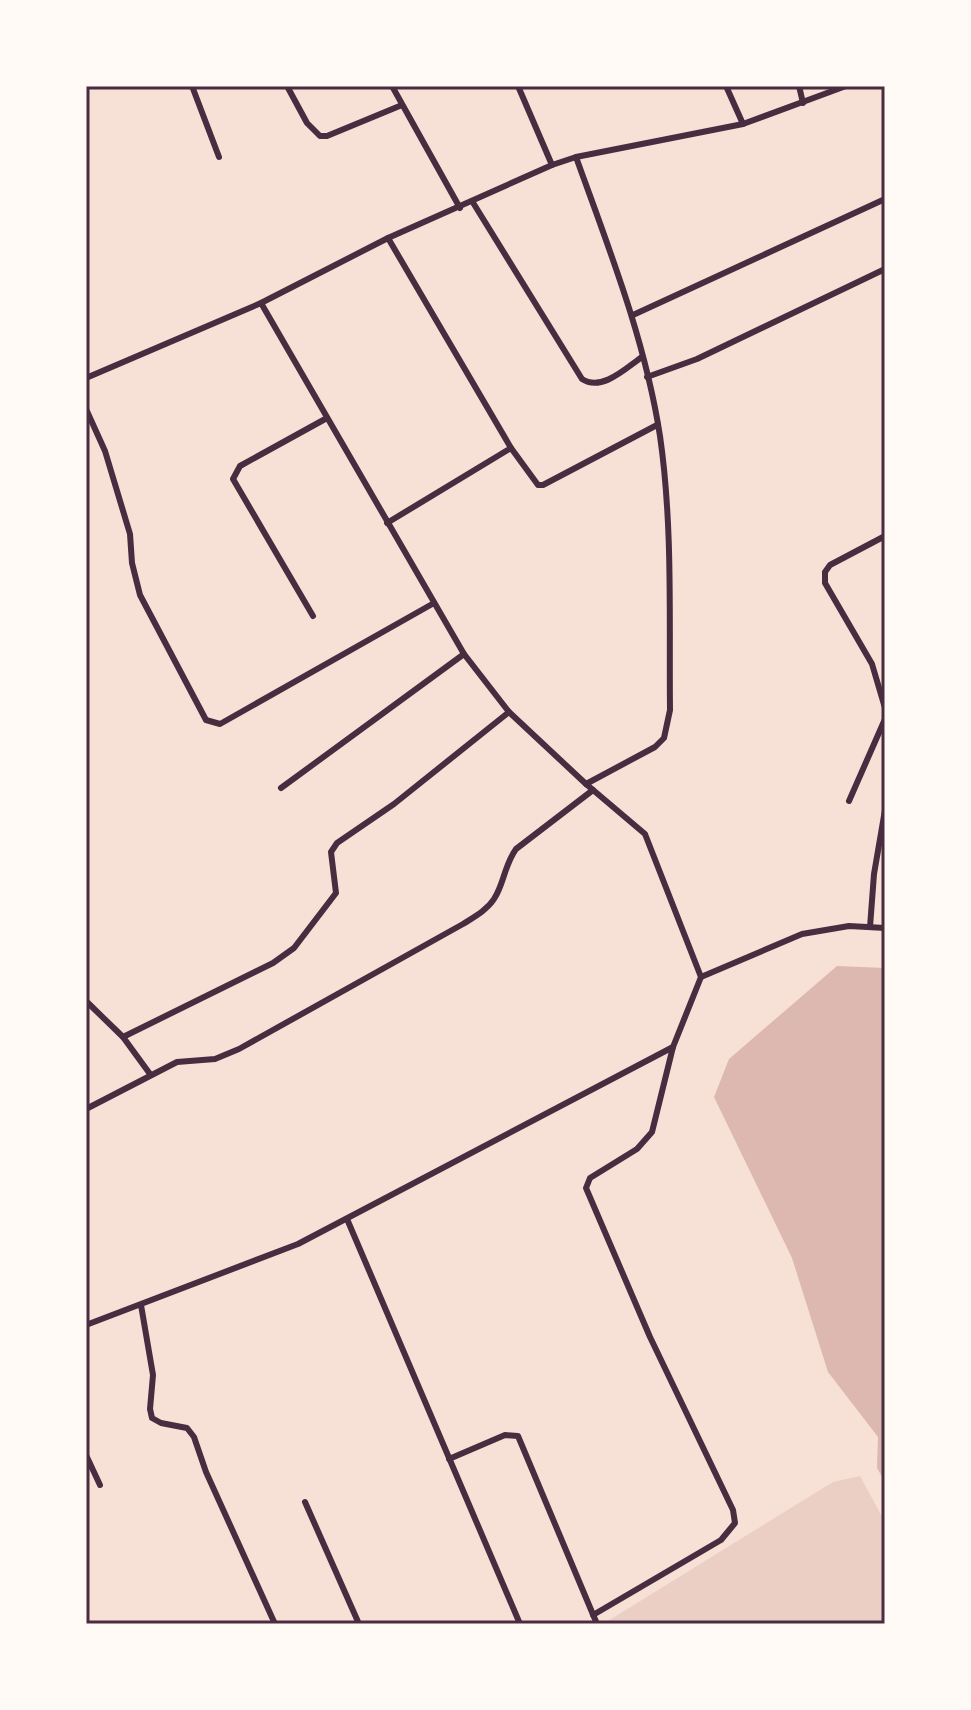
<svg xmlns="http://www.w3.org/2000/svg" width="971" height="1710" viewBox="0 0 971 1710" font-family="'PT Sans Narrow',sans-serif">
	<rect width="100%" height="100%" fill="#f7e1d7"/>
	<polygon fill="#ebcfc5" points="860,1476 885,1522 885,1624 603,1624 833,1482"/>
	<polygon fill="#dcb8b0" points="837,966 885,968 885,1482 877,1468 878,1437 828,1372 792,1258 714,1097 729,1059"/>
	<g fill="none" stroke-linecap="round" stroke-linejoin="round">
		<g stroke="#4a2c40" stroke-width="6">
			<polyline points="192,86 219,157"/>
			<polyline points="287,86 307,123 320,136 327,136 402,105"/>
			<polyline points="392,86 460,208"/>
			<polyline points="518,86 552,165"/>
			<polyline points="726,86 743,124"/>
			<polyline points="799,86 803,103"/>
			<path d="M576 157C609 249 645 339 660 436 673 526 669 619 670 710L664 738 655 747 586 784"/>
			<path d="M472 201 582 379C602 392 626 368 642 357"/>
			<polyline points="261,303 464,654 509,712 586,784 645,834 701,977 673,1047 652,1132 637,1149 590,1178 586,1188 650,1337 733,1510 735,1523 721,1540 593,1615"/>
			<polyline points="633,315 885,199"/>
			<polyline points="647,377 697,359 885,269"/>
			<polyline points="86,378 261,303 388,238 552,165 576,157 743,124 846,86"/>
			<polyline points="86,409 105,451 130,534 132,563 140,595 206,720 220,724 434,603"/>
			<polyline points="511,448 538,485 543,485 657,425"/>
			<polyline points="387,523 511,448 388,238"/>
			<polyline points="885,536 830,565 825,572 825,583 872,664 885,708"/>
			<polyline points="313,616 233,479 240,466 327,418"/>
			<polyline points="281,788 464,654"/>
			<polyline points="849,801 885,719"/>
			<polyline points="870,927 874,874 885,810"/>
			<polyline points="701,977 802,934 849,926 885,928"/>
			<polyline points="86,1001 123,1037 150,1074"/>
			<polyline points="123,1037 273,963 294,948 336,893 331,852 337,843 394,804 509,712"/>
			<path d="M86 1109 177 1062 215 1059 239 1049 463 924C474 917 487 910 494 899 504 884 504 866 516 849L593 790"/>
			<polyline points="347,1219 520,1624"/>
			<polyline points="141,1305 153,1375 150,1409 152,1418 161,1423 187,1428 194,1437 206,1472 275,1624"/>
			<polyline points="86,1325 298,1244 673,1047"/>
			<polyline points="86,1455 100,1485"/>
			<polyline points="449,1459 505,1435 518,1436 597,1624"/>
			<polyline points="305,1502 359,1624"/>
		</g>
	</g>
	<rect width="971" height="1710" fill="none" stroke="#fffaf5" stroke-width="176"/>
	<rect x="88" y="88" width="795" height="1534" fill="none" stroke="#4a2c40" stroke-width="3"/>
</svg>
